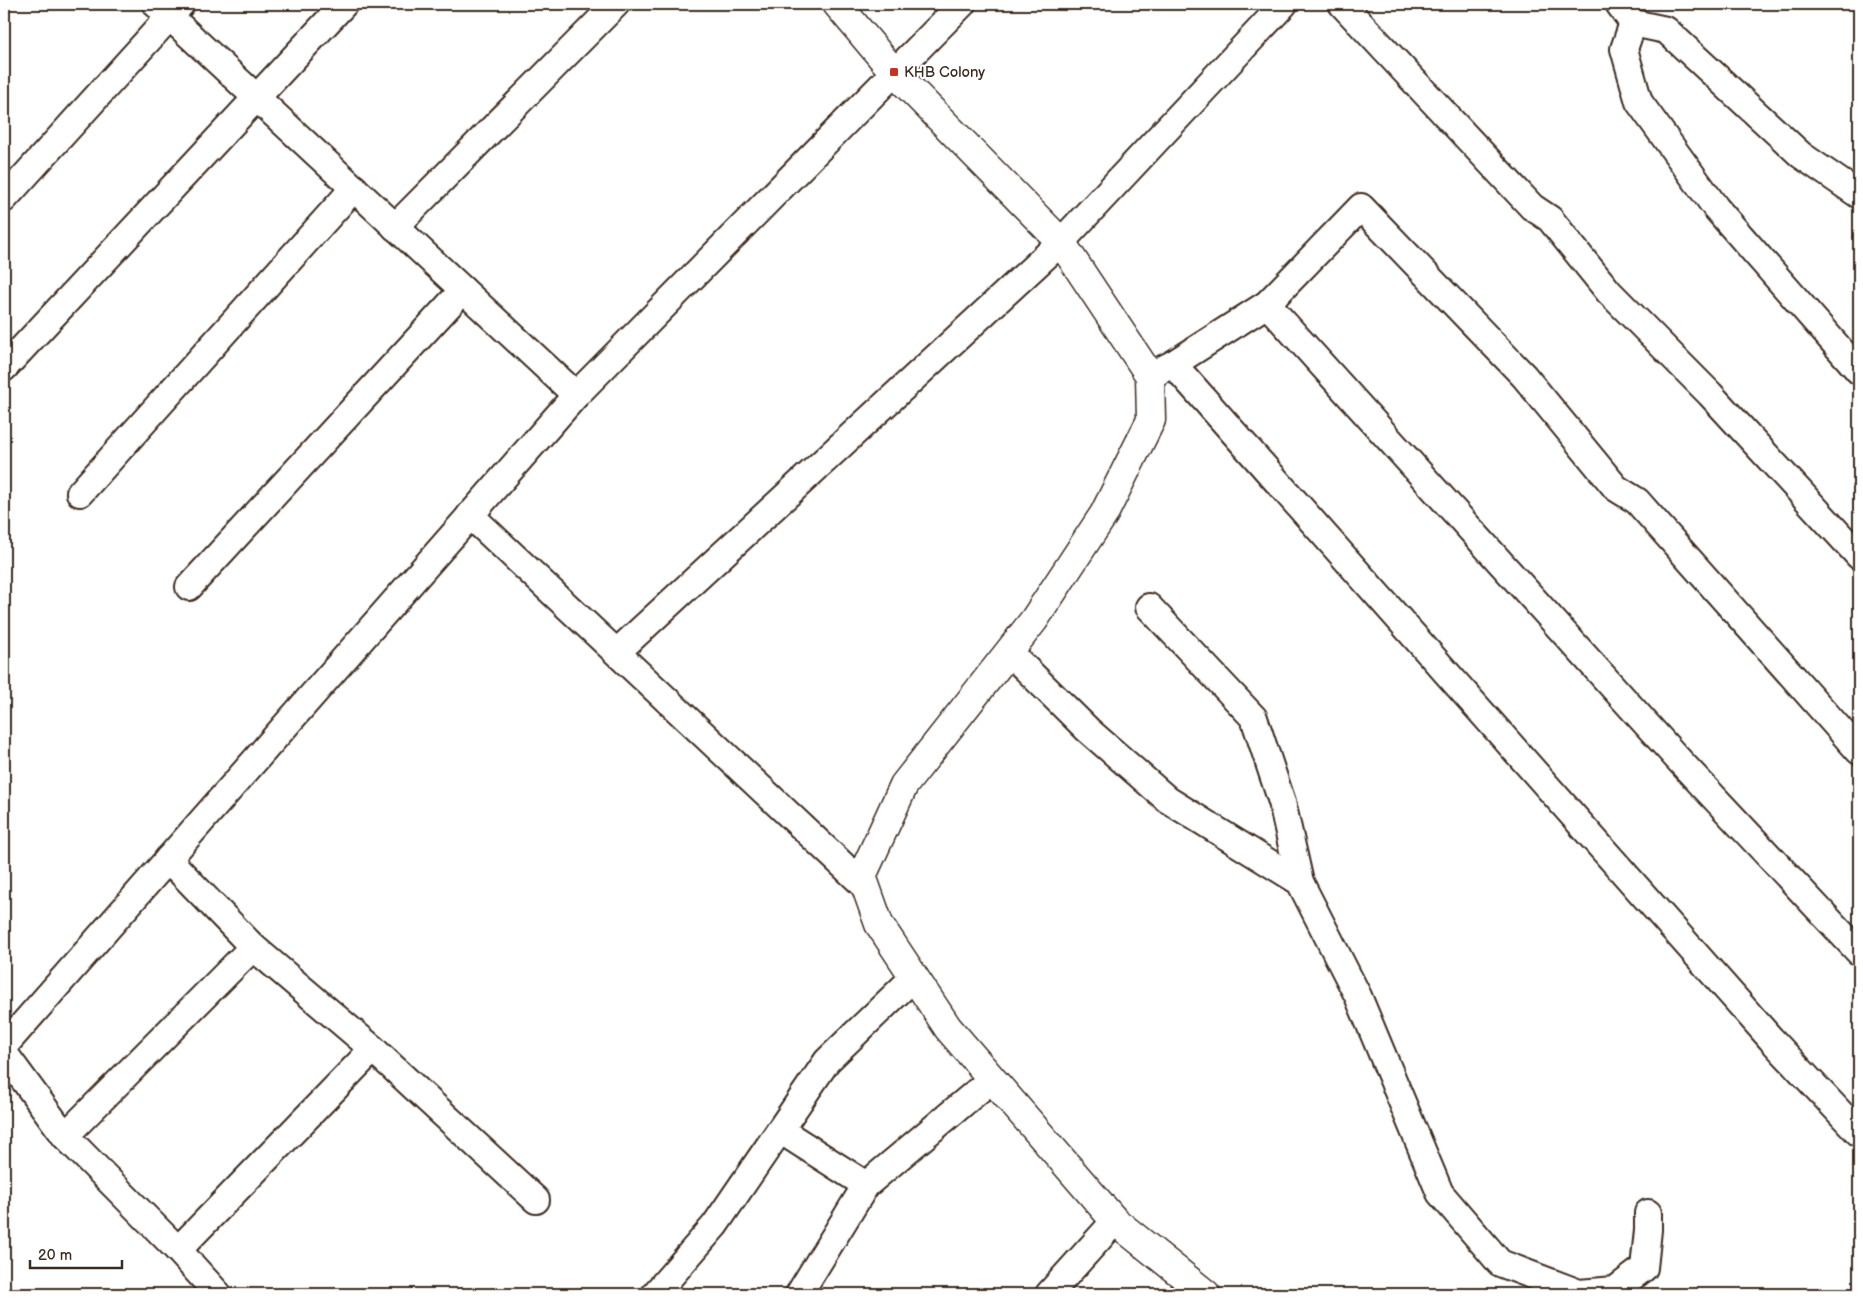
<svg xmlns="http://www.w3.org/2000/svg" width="1863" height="1298" viewBox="0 0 1863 1298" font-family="'Balsamiq Sans',sans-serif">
	<rect width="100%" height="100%" fill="#fff"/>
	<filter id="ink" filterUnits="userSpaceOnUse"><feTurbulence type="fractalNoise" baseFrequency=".02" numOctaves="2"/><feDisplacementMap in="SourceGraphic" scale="10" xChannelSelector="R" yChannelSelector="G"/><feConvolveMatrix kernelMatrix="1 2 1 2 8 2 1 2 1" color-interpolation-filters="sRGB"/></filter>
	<g filter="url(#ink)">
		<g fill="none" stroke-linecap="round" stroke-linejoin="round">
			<g stroke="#3b2a1e" stroke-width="30">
				<g id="street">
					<polyline points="156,4 576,395"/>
					<polyline points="1342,4 1532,207 1550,219 1609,292 1710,394 1859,556"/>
					<polyline points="1619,4 1633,23 1666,30 1801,155 1859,195"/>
					<polyline points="1633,23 1624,49 1639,102 1716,208 1859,371"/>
					<polyline points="4,199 181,4"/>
					<polyline points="395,227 616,4"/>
					<polyline points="1267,304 1677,758 1859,952"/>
					<polyline points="1173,364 1771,1039 1859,1133"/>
					<polyline points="4,368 344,4"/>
					<polyline points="1159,371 1173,364 1267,304 1361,207 1524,376 1616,488 1637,501 1859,751"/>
					<polyline points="80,493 354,188"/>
					<polyline points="470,515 865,886"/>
					<polyline points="189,587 463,290"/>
					<polyline points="1149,607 1254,718 1282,802 1300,882"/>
					<polyline points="617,652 1061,242 1284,4"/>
					<polyline points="1009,652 1088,730 1168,800 1300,882 1358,996 1440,1193 1500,1263 1579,1293 1615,1290 1644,1268 1648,1230 1648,1213"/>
					<polyline points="168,859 253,947 373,1049 536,1200"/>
					<polyline points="4,1046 576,395 962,4"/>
					<polyline points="4,1053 65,1136 178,1250 218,1294"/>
					<polyline points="780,1130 866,1185"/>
					<polyline points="65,1136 253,947"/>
					<polyline points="178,1250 373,1049"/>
					<polyline points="655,1294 715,1225 827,1061 914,977"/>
					<polyline points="799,1294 866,1185 992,1079"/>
					<polyline points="1049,1294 1115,1221"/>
				</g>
			</g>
			<g stroke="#3b2a1e" stroke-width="31">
				<polyline id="secondary" points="837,4 894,72 1061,242 1150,376 1151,420 1104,514 1034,620 904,785 862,876 879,924 948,1028 1115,1221 1206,1294"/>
			</g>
			<use href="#street" stroke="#fff" stroke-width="26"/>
			<use href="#secondary" stroke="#fff" stroke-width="28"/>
		</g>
	</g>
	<rect fill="#c8321e" stroke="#fff" stroke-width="2" x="889" y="67" width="10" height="10" rx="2.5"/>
	<g text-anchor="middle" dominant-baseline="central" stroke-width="4" stroke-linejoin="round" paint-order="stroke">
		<g font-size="15" fill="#3b2a1e" stroke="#fff" text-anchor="start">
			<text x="904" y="72">KHB Colony</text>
		</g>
	</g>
	<rect width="1863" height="1298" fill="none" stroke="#fff" stroke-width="20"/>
	<rect x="10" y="10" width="1843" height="1278" fill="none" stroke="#3b2a1e" stroke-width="2" filter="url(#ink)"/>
	<path d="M30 1260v8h92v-8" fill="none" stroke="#3b2a1e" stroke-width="2.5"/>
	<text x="38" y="1260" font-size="15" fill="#3b2a1e" stroke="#ffffff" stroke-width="4" paint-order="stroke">20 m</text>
</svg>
